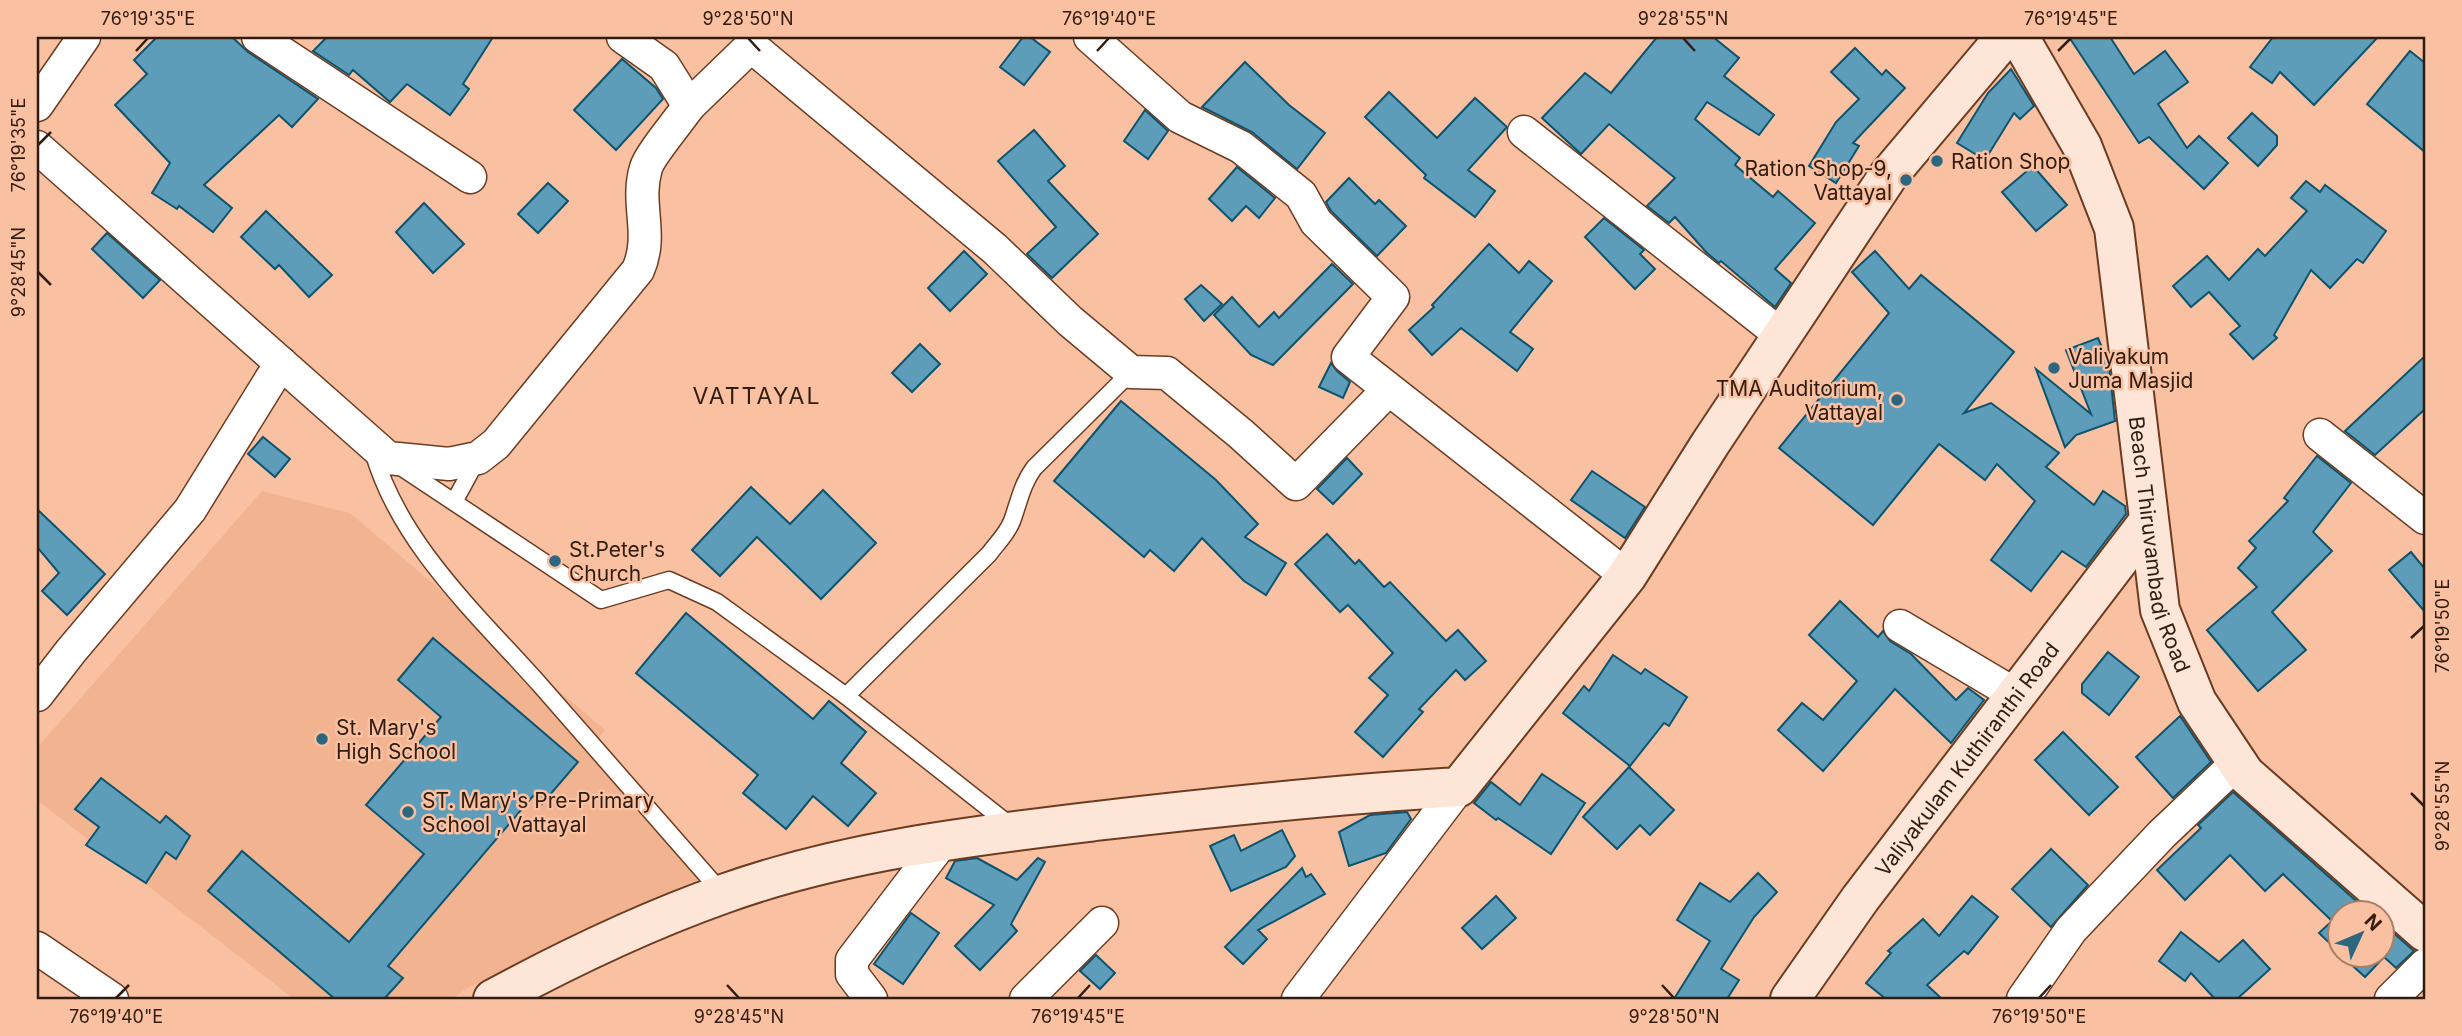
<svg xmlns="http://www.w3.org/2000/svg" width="2462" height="1036" viewBox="0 0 2462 1036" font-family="Inter,sans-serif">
	<rect width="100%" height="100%" fill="#f9c0a1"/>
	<polygon fill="#f2b390" points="262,491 350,513 605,730 590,752 714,872 467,988 452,999 294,999 37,800 37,748"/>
	<g fill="#5e9dba" stroke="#0c546e" stroke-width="2">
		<polygon points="157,37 232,37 248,52 318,99 292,127 279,115 204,185 232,208 213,232 179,206 177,209 152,193 170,163 115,105 147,74 134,60"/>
		<polygon points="327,37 493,37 463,84 469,89 450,115 407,84 390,102 353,70 349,75 313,51"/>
		<polygon points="1023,37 1030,37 1050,52 1024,85 1000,67"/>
		<polygon points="1657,37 1713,37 1739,58 1724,76 1774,115 1759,135 1707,102 1695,119 1740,158 1735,165 1773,197 1778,191 1815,223 1775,269 1791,283 1775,307 1721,261 1719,263 1707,253 1675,217 1669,223 1647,206 1675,178 1609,124 1581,154 1542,118 1585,73 1611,93"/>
		<polygon points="2069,37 2110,37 2134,74 2165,51 2188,82 2158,104 2187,148 2199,136 2228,163 2204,189 2149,137 2139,143"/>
		<polygon points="2273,37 2378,37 2314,105 2280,72 2272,83 2250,67"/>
		<polygon points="1855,48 1882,75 1886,70 1905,88 1853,143 1859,146 1836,183 1809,166 1836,122 1859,99 1831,72"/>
		<polygon points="2410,51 2425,63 2425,152 2367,104"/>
		<polygon points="622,59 656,88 663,99 616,150 574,110"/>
		<polygon points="1245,62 1289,105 1325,133 1297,169 1252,132 1202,107"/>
		<polygon points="2011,69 2034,106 2020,119 2014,113 1985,160 1957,143 1988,93"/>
		<polygon points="1389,92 1437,138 1475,98 1507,127 1468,170 1495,191 1475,217 1424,178 1426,175 1365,117"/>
		<polygon points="1145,110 1168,131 1148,159 1124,141"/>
		<polygon points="2252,113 2277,136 2277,145 2258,166 2228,138"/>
		<polygon points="1034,130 1065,166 1048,181 1098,234 1052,278 1027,254 1056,227 998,161"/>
		<polygon points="2033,166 2067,205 2036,231 2002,192"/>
		<polygon points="1237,167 1275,198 1259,218 1246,206 1232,221 1209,199"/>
		<polygon points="1349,178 1375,204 1379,200 1406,226 1377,256 1331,211 1326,202"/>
		<polygon points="2306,181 2320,192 2325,185 2386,231 2363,263 2357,259 2330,288 2311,270 2274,335 2277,338 2253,359 2230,334 2240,326 2209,292 2191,307 2173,286 2207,256 2229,280 2258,249 2265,256 2307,211 2291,198"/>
		<polygon points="548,183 568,201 538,233 518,214"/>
		<polygon points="424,203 464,244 433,273 396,232"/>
		<polygon points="266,211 332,275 309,297 279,265 275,269 241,237"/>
		<polygon points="1604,218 1644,250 1640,254 1655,269 1635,289 1585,237"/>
		<polygon points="107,233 160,280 143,298 92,249"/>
		<polygon points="1489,244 1519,273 1529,261 1552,281 1510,332 1533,349 1517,371 1461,328 1432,355 1409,330 1434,307 1432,305"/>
		<polygon points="964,251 987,274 950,311 928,288"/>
		<polygon points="1875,251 1909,289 1921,275 2014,352 1964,413 1991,403 2059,453 2046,467 2094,505 2103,491 2125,506 2126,514 2086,567 2062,551 2031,591 1991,560 2035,501 1997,464 1985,480 1939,444 1873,525 1779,448 1889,313 1852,272"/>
		<polygon points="1332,264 1353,284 1273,365 1251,355 1214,315 1232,297 1259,327 1274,312 1279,318"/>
		<polygon points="1201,285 1222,304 1204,321 1185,299"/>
		<polygon points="2098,338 2109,365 2115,421 2076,435 2065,447 2036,369 2091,414 2066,350"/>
		<polygon points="920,344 940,364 912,392 892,373"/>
		<polygon points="2425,356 2425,409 2375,455 2345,431"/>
		<polygon points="1331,363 1337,371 1350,382 1343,398 1319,387"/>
		<polygon points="1121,401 1216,480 1258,524 1245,537 1286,563 1266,595 1244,581 1202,538 1174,571 1150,550 1144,557 1054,481"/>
		<polygon points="263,437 290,459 275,477 248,454"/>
		<polygon points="2317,456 2351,483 2313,532 2332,551 2272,612 2306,650 2258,691 2207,630 2257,587 2238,568 2256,548 2249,541 2288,501 2284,498"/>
		<polygon points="1347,458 1362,474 1333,504 1317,489"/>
		<polygon points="1592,471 1645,507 1625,538 1571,500"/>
		<polygon points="751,487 790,524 823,490 876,543 821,599 757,537 720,576 692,550"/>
		<polygon points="37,509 105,574 67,615 42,591 59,573 37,547"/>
		<polygon points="1327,534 1355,564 1359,560 1384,587 1390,582 1446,641 1458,630 1486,661 1465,680 1456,670 1419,709 1423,712 1383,757 1355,732 1388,695 1369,678 1393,653 1348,605 1340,612 1295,564"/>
		<polygon points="2411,552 2425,569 2425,612 2389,570"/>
		<polygon points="1840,601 1878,637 1883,631 1890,641 1911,654 1956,700 1968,688 1984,700 1951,743 1895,689 1823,771 1778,730 1802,703 1823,720 1857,681 1809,635"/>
		<polygon points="686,613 813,719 829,701 866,732 841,763 876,793 848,826 813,796 786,829 743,793 758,775 636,673"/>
		<polygon points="433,638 578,762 542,804 533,796 388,966 403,978 384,999 335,999 208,891 242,851 349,942 424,854 366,805 441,717 398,680"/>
		<polygon points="2108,652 2139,677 2109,715 2082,693 2082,684"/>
		<polygon points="1613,655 1641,674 1645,669 1687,697 1669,726 1664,723 1630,766 1563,713 1584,686 1589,691"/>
		<polygon points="2180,716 2211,762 2173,798 2136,757"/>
		<polygon points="2063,732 2118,787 2089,815 2035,760"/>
		<polygon points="1629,767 1674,810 1650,835 1640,825 1617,849 1583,817"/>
		<polygon points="1542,774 1585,803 1551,854 1498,818 1496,820 1474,803 1491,782 1520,805"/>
		<polygon points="101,778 160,823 166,816 190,836 176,859 166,852 146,883 86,845 99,827 75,809"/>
		<polygon points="2233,792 2371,914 2340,914 2340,953 2319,933 2332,921 2283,874 2265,891 2230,855 2185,900 2157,870 2201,828 2198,825"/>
		<polygon points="1407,812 1411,819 1386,853 1349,866 1339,832 1370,815"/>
		<polygon points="1282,830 1295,856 1286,867 1231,891 1210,846 1234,835 1241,851"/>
		<polygon points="2051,849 2088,885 2051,927 2012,889"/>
		<polygon points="977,858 1017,880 1038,858 1045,862 1011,924 1017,931 980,970 955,946 994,905 946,878 955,861"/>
		<polygon points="1302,868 1306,877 1311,874 1325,894 1258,930 1267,939 1243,964 1225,947"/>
		<polygon points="1758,873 1777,892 1754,917 1721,969 1739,980 1727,999 1674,999 1710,941 1677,920 1700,883 1730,902"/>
		<polygon points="1496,896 1516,918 1482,949 1462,928"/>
		<polygon points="1972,896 1998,917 1968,954 1964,951 1927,985 1942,999 1886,999 1866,983 1891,953 1888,951 1923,919 1939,936"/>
		<polygon points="911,913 939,933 903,984 874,964"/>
		<polygon points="2382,923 2414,951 2396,968 2384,957 2365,977 2342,956 2382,956"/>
		<polygon points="2181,932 2219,962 2243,940 2270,969 2237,999 2215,999 2191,973 2185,981 2159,961"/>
		<polygon points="1096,955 1115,973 1100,989 1080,971"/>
	</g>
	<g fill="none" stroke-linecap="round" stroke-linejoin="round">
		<g stroke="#6c3c21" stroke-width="19">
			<g id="lane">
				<path d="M373 451C399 544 478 615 541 686 602 755 662 825 723 894"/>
				<polyline points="398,465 601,600 669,580 717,602 846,696 1011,826"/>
				<polyline points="454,502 478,458"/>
				<path d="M846 696 989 554C997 543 1007 534 1012 521 1019 502 1022 484 1034 468L1131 372"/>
			</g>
		</g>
		<g stroke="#6c3c21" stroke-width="35">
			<g id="street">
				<polyline points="258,37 470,177"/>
				<polyline points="1090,37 1180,117 1241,147 1301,195 1316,222 1393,297 1348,357 1627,576"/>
				<polyline points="37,105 84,37"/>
				<polyline points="689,106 751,46 995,249 1070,321 1131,372 1167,373 1241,434 1296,484 1388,390"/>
				<polyline points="1524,132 1781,335"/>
				<path d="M37 147 388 458 449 464 478 458 496 444 638 270C654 234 635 204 646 168 649 156 680 119 689 106L664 66 623 37"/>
				<polyline points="2320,435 2425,518"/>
				<polyline points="1900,626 2016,695"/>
				<polyline points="37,695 71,651 190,510 281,363"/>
				<polyline points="37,948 112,999"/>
				<polyline points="871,999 852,974 852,960 942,842"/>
				<polyline points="1026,999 1102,923"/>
				<polyline points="1298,999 1459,787"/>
				<polyline points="2023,999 2071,930 2162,834 2237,763"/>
				<polyline points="2391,999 2425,965"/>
			</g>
		</g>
		<g stroke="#6c3c21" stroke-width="42">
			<g id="secondary">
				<path id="s1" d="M2019 37 2082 146 2114 228 2160 610 2197 702 2245 774 2425 932"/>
				<path d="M493 999C567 959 644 922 723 894 843 851 971 836 1096 821 1217 807 1338 794 1459 787L1627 576 1710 444 1888 176 2005 37"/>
				<path id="s2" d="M1790 999 1860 899 2148 522"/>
			</g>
		</g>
		<use href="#lane" stroke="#fff" stroke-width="16"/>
		<use href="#street" stroke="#fff" stroke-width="32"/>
		<use href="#secondary" stroke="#fde5d7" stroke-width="38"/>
	</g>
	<path fill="none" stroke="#311c10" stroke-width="2.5" d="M748 38 760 51M1683 38 1695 51M136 51 148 38M1097 51 1109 38M2058 51 2071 38M38 145 51 132M38 272 51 285M2411 638 2424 626M2411 793 2424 806M727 985 739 998M1662 985 1674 998M116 998 129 985M1078 998 1090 985M2039 998 2051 985"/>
	<g fill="#2c667f" stroke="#f9c0a1" stroke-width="2.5">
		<circle cx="1937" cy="161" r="7"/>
		<circle cx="1906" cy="180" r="7"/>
		<circle cx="2054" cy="368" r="7"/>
		<circle cx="1897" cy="400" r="7"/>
		<circle cx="555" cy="561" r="7"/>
		<circle cx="322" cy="739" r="7"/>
		<circle cx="408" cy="812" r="7"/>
	</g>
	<g text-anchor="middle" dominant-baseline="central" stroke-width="5" stroke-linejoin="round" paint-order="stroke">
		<g font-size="21" fill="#311c10" stroke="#f9c0a1" text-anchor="start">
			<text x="1951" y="161">Ration Shop</text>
			<text x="1892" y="168" text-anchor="end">Ration Shop-9,<tspan x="1892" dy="24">Vattayal</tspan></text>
			<text x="2068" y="356">Valiyakum<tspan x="2068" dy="24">Juma Masjid</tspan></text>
			<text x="1883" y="388" text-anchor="end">TMA Auditorium,<tspan x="1883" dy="24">Vattayal</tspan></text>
			<text x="569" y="549">St.Peter's<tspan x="569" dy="24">Church</tspan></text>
			<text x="336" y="727">St. Mary's<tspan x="336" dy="24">High School</tspan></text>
			<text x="422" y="800">ST. Mary's Pre-Primary<tspan x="422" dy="24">School , Vattayal</tspan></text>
		</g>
		<g font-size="21" fill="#311c10" stroke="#f9c0a1">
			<text stroke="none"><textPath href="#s1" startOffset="534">Beach Thiruvambadi Road</textPath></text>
			<text stroke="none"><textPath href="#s2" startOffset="298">Valiyakulam Kuthiranthi Road</textPath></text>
		</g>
		<g font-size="23" letter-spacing="2" fill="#311c10" stroke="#f9c0a1">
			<text x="757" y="396">VATTAYAL</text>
		</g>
	</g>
	<rect width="2462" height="1036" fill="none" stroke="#f9c0a1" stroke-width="77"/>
	<g transform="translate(2361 934) rotate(46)"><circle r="33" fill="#f9c0a1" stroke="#a97e67" stroke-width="2"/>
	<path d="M0-5L12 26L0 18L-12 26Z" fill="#2c667f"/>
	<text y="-10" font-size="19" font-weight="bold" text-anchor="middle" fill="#311c10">N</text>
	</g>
	<rect x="38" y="38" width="2386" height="960" fill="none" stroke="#311c10" stroke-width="2.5"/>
	<g font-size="18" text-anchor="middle" fill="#311c10">
		<text x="148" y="25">76°19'35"E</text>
		<text x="748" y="25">9°28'50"N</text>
		<text x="1109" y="25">76°19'40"E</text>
		<text x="1683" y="25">9°28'55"N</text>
		<text x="2071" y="25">76°19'45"E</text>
		<text transform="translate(19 145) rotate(-90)" y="6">76°19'35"E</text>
		<text transform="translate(19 272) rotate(-90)" y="6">9°28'45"N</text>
		<text transform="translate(2443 626) rotate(-90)" y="6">76°19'50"E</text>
		<text transform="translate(2443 806) rotate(-90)" y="6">9°28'55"N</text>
		<text x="116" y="1023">76°19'40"E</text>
		<text x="739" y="1023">9°28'45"N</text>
		<text x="1078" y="1023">76°19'45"E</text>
		<text x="1674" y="1023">9°28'50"N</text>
		<text x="2039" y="1023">76°19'50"E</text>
	</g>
</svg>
